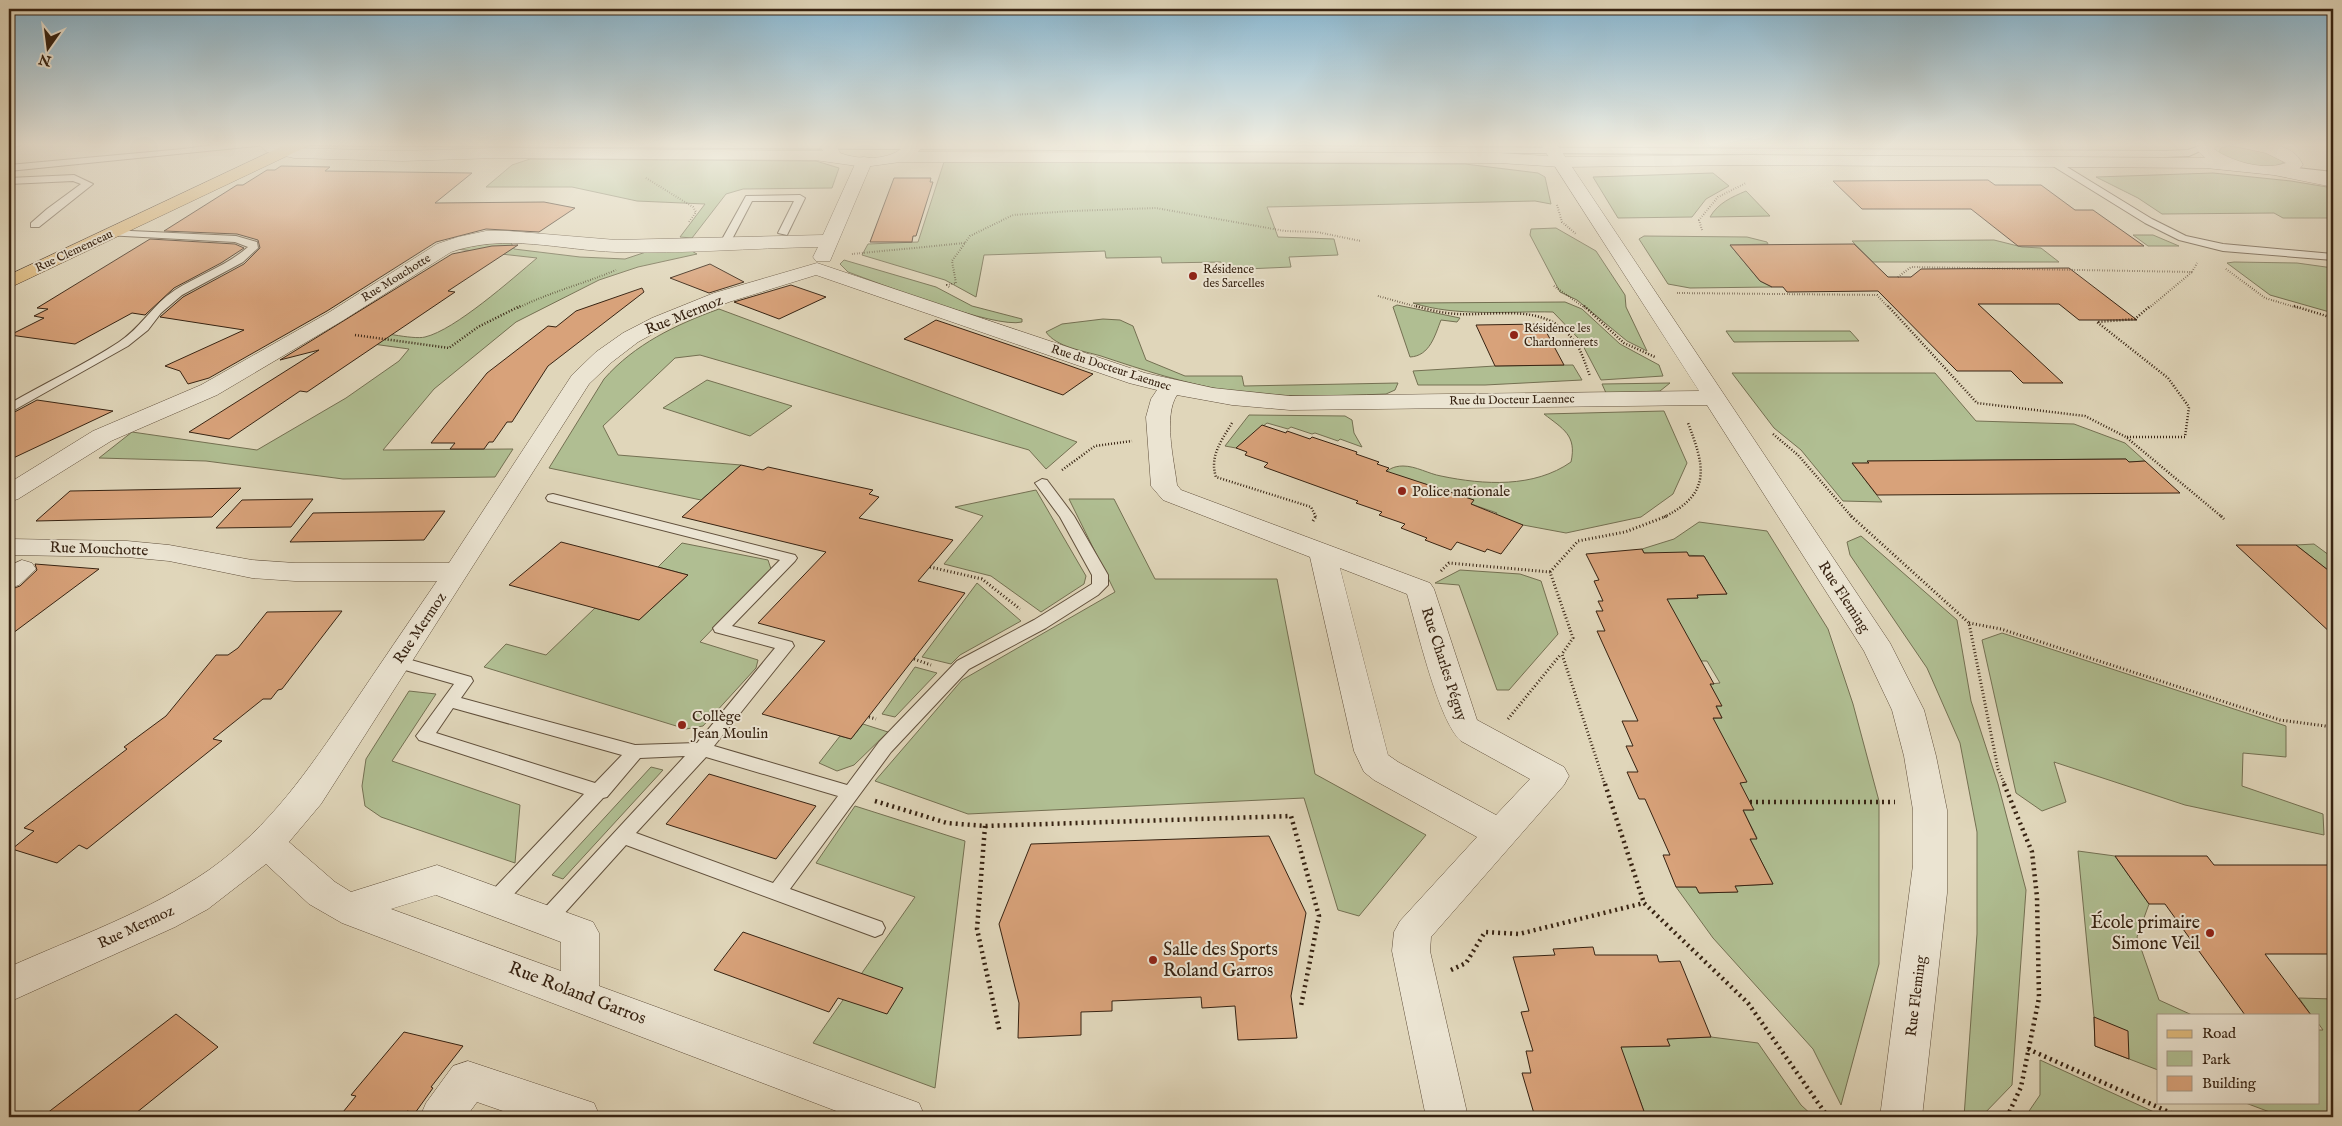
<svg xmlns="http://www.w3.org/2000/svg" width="2342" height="1126" viewBox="0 0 2342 1126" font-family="'IM FELL English',serif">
	<rect width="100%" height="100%" fill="#e0d6ba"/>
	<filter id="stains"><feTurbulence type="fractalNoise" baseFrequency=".004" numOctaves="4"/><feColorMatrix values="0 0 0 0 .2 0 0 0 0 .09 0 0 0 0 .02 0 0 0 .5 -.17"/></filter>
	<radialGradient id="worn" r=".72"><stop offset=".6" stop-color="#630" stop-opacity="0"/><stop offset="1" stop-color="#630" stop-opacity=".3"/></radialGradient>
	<g fill="#b0be92" stroke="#747052">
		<path d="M2229 146 2267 151 2284 162C2272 172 2230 163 2219 152L2221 148Z"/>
		<polygon points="530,159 816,161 839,168 832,188 743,189 726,194 692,238 680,237 705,204 637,201 572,187 486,187 512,165"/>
		<polygon points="944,162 1465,164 1538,173 1545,177 1551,204 1535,201 1267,207 1278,237 1334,239 1338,255 1289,257 1291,267 1224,270 1221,262 1162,263 1161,257 1106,258 1105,251 984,255 976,297 945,280 862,255 868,244 918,242"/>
		<polygon points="1713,173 1729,186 1706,199 1692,217 1618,218 1593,177"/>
		<polygon points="2213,173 2291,181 2333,188 2333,218 2283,218 2274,213 2162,214 2138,198 2096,177"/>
		<path d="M1746 191 1770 216 1710 217C1718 203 1732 197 1746 191Z"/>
		<polygon points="1556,228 1596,251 1625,295 1626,307 1647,351 1627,341 1577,300 1560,292 1530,235 1531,229"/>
		<polygon points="2133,235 2153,235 2179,246 2148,246"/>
		<polygon points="1644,236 1747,237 1767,242 1768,244 1730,245 1760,281 1772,287 1690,288 1668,284 1639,239"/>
		<path d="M510 240 514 249 580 257 625 259 655 249H688L697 254 638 267 599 280 516 322 434 389 383 450 513 449 495 477 343 479 206 461 99 458 132 432 257 450 346 398 399 361 409 349 344 340 361 329C375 331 413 340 425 337 455 330 512 279 537 258L456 249Z"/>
		<polygon points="1994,240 2022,247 2041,248 2059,262 1873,262 1852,241"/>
		<path d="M844 260 936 287 972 306 1022 319V322C995 329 881 284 848 272L840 264Z"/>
		<polygon points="2234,262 2297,263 2333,268 2333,313 2270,295 2227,263"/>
		<path d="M1565 302 1582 309 1620 344 1659 365 1663 376 1601 380 1580 340 1553 312C1507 311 1457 317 1413 303Z"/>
		<path d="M1397 305 1460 318 1457 322 1441 320C1435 335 1430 356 1410 357L1393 307Z"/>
		<path d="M719 309 1077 442 1046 469 1029 450 700 355 675 358 603 426 618 455 741 465 701 500 549 468 604 379C635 344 675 325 719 309Z"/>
		<path d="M1103 319 1120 320 1133 326 1146 360 1185 376H1242L1244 386 1398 383 1395 390 1386 394C1335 396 1281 398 1230 391 1186 384 1143 370 1101 356 1084 351 1056 347 1046 332L1062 324Z"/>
		<polygon points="1726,331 1850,331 1859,341 1734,342"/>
		<polygon points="1573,365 1582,380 1485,385 1418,385 1413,371 1495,366"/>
		<polygon points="1732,373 1935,373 1976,421 2074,424 2125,443 2145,461 2129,462 2126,459 1868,461 1869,463 1853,464 1882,502 1843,501 1801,450 1774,428"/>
		<polygon points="707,380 792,406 750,436 663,408"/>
		<polygon points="1670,383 1660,391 1606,393 1602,384"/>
		<path d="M1664 411 1687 463 1673 494 1641 517 1566 533 1523 525 1495 516 1497 513 1471 504 1473 500 1425 484 1421 487 1380 477C1387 470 1393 466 1403 466 1416 466 1429 474 1441 476 1484 485 1534 488 1571 462 1577 435 1563 429 1544 414Z"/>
		<polygon points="1249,415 1345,416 1352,420 1354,433 1362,447 1340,439 1338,441 1315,433 1312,434 1291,427 1288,429 1267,423 1236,448 1225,446"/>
		<polygon points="1036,490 1086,576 1084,584 1041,612 991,576 944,564 983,516 955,507"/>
		<polygon points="1069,499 1114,499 1155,579 1277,579 1315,774 1426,835 1359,916 1338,910 1304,798 968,814 875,781 962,680 1115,592"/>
		<polygon points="1699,522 1767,531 1828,629 1853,704 1879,801 1879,964 1841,1105 1813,1049 1713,938 1676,887 1696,887 1699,893 1737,892 1735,886 1773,884 1750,839 1757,838 1743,810 1753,810 1739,783 1746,782 1692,719 1722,718 1716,706 1721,706 1710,684 1720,683 1707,661 1701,661 1658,599 1698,598 1697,595 1727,594 1704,556 1644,553 1642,549 1674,539"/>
		<polygon points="1861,536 1957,620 1971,701 1998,784 2026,890 2012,1085 1981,1117 1964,1117 1977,934 1977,832 1960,743 1927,668 1850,555 1847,542"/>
		<polygon points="682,543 768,560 771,569 700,642 758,660 756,668 703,726 686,729 484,667 506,644 546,655 595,608 639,620 688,575 658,567"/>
		<polygon points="2314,544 2333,558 2333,574 2296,545"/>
		<polygon points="1460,570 1520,574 1541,581 1558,634 1509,690 1497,690 1459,585 1435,583"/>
		<polygon points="977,583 1021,621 960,655 951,664 922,657"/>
		<polygon points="2002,633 2286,726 2286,757 2243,753 2242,786 2323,814 2324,835 2185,805 2054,762 2066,802 2042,811 2016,793 1982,640"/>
		<polygon points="915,667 937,673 895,717 882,714"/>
		<polygon points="409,691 436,694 392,761 520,805 515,863 381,817 365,806 362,786 366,759"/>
		<polygon points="863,724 888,732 854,765 837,771 819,763 840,736 851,739"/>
		<polygon points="651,767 663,770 563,879 552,875"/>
		<polygon points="855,806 965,841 935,1088 813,1043 915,897 816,863"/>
		<polygon points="2078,851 2115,856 2149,904 2137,937 2159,1000 2192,1015 2158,1015 2158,1070 2095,1046 2094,1017"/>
		<polygon points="2299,998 2333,999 2333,1117 2283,1117 2243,1102 2318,1102 2318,1030 2323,1030 2318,1023 2318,1015 2311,1015"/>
		<polygon points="1711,1037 1758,1043 1801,1105 1814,1117 1646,1117 1636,1089 1613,1047 1669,1046 1667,1039"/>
		<polygon points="2040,1060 2165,1117 2025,1117 2040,1095"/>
	</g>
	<g fill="#d8a27a" stroke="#372312">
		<polygon points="281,166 330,167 325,171 472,173 435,203 544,202 575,208 539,232 486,229 436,242 327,311 209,378 188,384 180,371 165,366 244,330 160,317 183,297 244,264 260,248 258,240 237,234 164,231 237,185 243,185 267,170 275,170"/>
		<polygon points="894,178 931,178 930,182 933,182 916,236 913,236 912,242 870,242"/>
		<polygon points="1988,180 1995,185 2041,185 2075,210 2093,210 2144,246 2018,246 1971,209 1862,209 1833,181"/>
		<polygon points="150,239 235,244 244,248 221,263 174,288 145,315 132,313 75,344 10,335 44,318 34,316 48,309 37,308"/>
		<polygon points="1854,244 1888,277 1911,277 1921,269 2069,268 2137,320 2079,320 2059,304 1978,304 2063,383 2023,383 2011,371 1957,371 1878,291 1787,292 1783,287 1772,287 1760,281 1730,245"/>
		<polygon points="518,245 448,291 455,292 307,392 300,391 229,439 189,432 319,350 280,360 452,254 492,246"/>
		<polygon points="710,264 744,282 709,293 670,278"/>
		<polygon points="791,285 826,297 779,319 734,302"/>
		<polygon points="642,288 644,292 548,366 512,422 507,422 493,442 489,442 484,449 450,449 455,443 431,443 487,373 548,326 556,327 576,311"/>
		<polygon points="936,320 1042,356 1093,374 1063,395 904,339"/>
		<polygon points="1542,324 1564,365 1495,366 1476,325"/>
		<polygon points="37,400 113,411 9,460 9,415"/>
		<polygon points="1262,425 1286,433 1287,431 1310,439 1312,437 1357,452 1356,454 1379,462 1377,464 1389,468 1386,471 1474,500 1471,504 1523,525 1501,554 1487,549 1485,552 1457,542 1451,550 1425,540 1427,538 1401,528 1405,524 1379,515 1382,512 1356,503 1358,501 1264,467 1268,463 1245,455 1247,452 1236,448"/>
		<polygon points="2126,459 2129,462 2145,461 2180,493 1877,495 1852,463 1869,463 1867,461"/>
		<polygon points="741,465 763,470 768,467 873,490 869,494 879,497 859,518 953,540 918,581 965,593 851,739 762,714 825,641 758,623 826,552 682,517"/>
		<polygon points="241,488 212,517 36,521 70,491"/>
		<polygon points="313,499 291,527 216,528 242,500"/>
		<polygon points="445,511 424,540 290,542 313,513"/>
		<polygon points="561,542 658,567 688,575 639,620 509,585"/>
		<polygon points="2236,545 2296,545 2333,574 2333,635"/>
		<polygon points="1642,549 1644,553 1687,552 1689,556 1704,556 1727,594 1697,595 1698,598 1667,599 1714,684 1710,684 1722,706 1716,706 1722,718 1713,718 1747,782 1740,783 1754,810 1743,810 1757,839 1750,839 1773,884 1735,886 1738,892 1699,893 1696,887 1676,887 1663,855 1670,855 1645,799 1639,799 1627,772 1638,772 1626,746 1633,746 1622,721 1638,721 1597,631 1605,631 1596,611 1603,611 1598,601 1603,601 1594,581 1599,580 1586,554"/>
		<polygon points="35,564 99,569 9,636 9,590 20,586 37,570"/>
		<polygon points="342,611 282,689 278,690 271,699 263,699 213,739 222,741 87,849 79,845 57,863 12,849 34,831 24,828 127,749 124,747 166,716 216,655 228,655 238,648 267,612"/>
		<polygon points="709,774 816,806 776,859 666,824"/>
		<polygon points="1269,836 1306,913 1291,996 1297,1038 1238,1040 1235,1006 1202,1008 1201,997 1112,1001 1112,1011 1081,1012 1081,1035 1018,1038 1019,1003 999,924 1031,844"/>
		<polygon points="2115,856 2207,856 2214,865 2333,865 2333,954 2265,954 2311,1015 2245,1015 2165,904 2149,904"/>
		<polygon points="743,932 903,988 887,1014 838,998 829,1012 714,970"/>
		<polygon points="1593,947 1595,955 1657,955 1659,962 1680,961 1711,1037 1667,1039 1670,1046 1621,1047 1646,1117 1535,1117 1522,1073 1531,1073 1526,1051 1533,1051 1521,1012 1529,1011 1513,957 1555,955 1553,949"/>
		<polygon points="176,1014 218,1047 131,1117 42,1117"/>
		<polygon points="2094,1017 2128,1031 2129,1059 2095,1046"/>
		<polygon points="404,1032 463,1046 431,1087 433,1088 415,1113 407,1111 403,1117 339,1117 356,1096 351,1095"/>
	</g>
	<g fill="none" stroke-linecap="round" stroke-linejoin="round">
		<g stroke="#61503c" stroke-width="2">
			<g id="service">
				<polygon points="9,143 26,143 9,149"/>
				<polygon points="227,143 725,143 2165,151 2188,150 2205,144 2209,147 2189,156 2165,157 266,145 9,171 9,165 183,149"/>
				<polygon points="2048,159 2054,159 2152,219 2186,236 2223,244 2333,254 2333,260 2223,251 2179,240 2145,223 2048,163"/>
				<polygon points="2288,167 2333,172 2333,178 2285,172 2283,170"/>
				<polygon points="74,175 93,184 39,227 31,227 31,223 47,209 81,184 73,181 9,184 9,178"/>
				<polygon points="800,195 805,198 787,235 778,233 794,201 752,201 729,245 720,243 746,196"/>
				<path d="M110 230 236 236 257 242 258 248 243 262 182 295 161 313 148 330 128 346 9 413V404C45 383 84 365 119 342 141 328 153 304 175 290 199 275 226 266 248 247L235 242 106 235V231Z"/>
				<path d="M1042 479 1047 480 1074 516 1108 575V585L1098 595 1046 628 969 669 891 752 790 889 882 922 885 928 882 934 875 937 626 845 553 926 546 928 539 926 536 920 539 914 685 756 640 758 607 797 603 798 502 907 495 909 488 907 485 901 488 895 584 794 419 740 416 736 419 732 454 684 391 666 389 662 391 658 397 656 471 677 473 681 461 698 635 745 697 743 775 648 715 632 713 628 780 560 548 501 546 498 548 495 553 494 795 555 797 558 795 561 732 626 792 642 794 646 714 746 847 785 879 742 957 661 1034 620 1092 584V575L1060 517 1035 483ZM453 708 622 755 595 783 436 733ZM706 757 838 796 773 883 636 833Z"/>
			</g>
		</g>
		<g stroke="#61503c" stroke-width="1">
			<g id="minor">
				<path d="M1540 143H1556L1890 643 1924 710 1936 756 1947 810V893L1922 1117H1880L1913 865V810L1904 756 1892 710 1864 651 1707 405 1290 410 1232 405 1177 395C1163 416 1174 460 1177 485L1181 490 1430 583 1434 589 1477 720 1564 767 1569 776 1564 785 1431 937 1430 951 1468 1117H1426L1392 951 1394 932 1400 921 1477 837 1374 780 1364 772 1354 751 1310 557 1163 500 1151 486 1146 417 1151 399 1157 390 1129 383 816 275 729 302 667 326 638 342 612 362 589 384 321 804 289 842 335 882 351 892 437 865 593 922 599 933V986L919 1103 925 1117H852L342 923 309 904 266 864 208 909 175 927 9 1002V967C76 937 148 912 209 870 271 826 308 770 350 709 379 666 408 623 437 581H295L252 578 169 561 127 557 9 555V539L127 541 169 545 252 560 295 563H449L572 375 596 352 623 333 652 318 714 293 817 263 1145 373 1213 388 1290 396 1699 391ZM1340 568 1407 594C1417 627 1438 721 1461 741L1530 779 1496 815 1398 762 1388 755ZM436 895 561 942V971L391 909Z"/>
				<path d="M864 157 870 158 872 162 830 261H816L813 257 818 247C751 248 683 254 616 252 560 250 506 233 451 252L342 321 217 395 111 441 18 499 9 502V483L93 431 201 385 328 313 437 244 458 237 486 231H508L616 240 823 235 856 162 858 158Z"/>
				<polygon points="22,560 32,563 36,569 19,585 9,588 9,566"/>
				<polygon points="468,1061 594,1103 600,1117 520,1117 477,1102 466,1117 420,1117 426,1103 453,1066"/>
			</g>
		</g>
		<g stroke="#61503c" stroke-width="1">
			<path id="tertiary" d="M258 143H276L294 148 402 151 496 148 823 151 822 149 826 143H840L838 149 840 153C856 159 877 160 892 154 902 150 907 143 917 143L922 147 918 152 1500 153 1561 157 1752 155 2205 158 2198 151 2199 144 2221 143 2214 149C2232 162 2265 171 2286 163L2266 153 2234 146 2232 143C2256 143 2291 139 2303 165L2298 170 2333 177V187L2274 175 2206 168 1752 165 1561 167 1500 163 900 162 864 167 815 160 496 158 402 161 294 158 267 152Z"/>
		</g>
		<g stroke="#372312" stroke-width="1">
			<polygon id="primary" points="289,143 310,143 308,146 9,288 9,275"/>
		</g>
		<g stroke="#372312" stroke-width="2" stroke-dasharray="0.5 2" stroke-linecap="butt">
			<polyline points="646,178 693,207 696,212 689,222"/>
			<polyline points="1557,205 1562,222 1576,234"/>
			<polyline points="1702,230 1699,220 1718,197 1746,183"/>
			<polyline points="852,254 965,243"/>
			<polyline points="2226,269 2265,298 2298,308"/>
			<polyline points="1898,277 1911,267 2192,272 2197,263"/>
			<polyline points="1554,286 1585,308"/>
			<polyline points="949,287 947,285 956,283 952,261 970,236 1013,215 1072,211 1156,208 1285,231 1317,232 1361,241"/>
			<polyline points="1677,293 1877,295 1889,308"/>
			<polyline points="1378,296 1421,308"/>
			<path d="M518 308C550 292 583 284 616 270"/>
			<polyline points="2149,308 2192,272"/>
		</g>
		<g stroke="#372312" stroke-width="2.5" stroke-dasharray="1 2" stroke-linecap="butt">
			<path d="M1416 306C1429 310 1443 313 1457 314 1498 316 1546 302 1574 341 1582 351 1585 364 1590 376"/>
			<polyline points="1584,306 1624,343 1655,357"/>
			<polyline points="1888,306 1977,403 2085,416 2126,437 2222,517"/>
			<polyline points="2294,306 2333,318"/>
			<polyline points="355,335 449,348 478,327 520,306"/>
			<path d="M1232 423C1222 440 1209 456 1216 477L1311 507 1316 517"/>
			<polyline points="1773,434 1798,455 1852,517"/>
			<polyline points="2127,437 2185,437 2189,407 2168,378 2097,322 2135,319 2150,306"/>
			<polyline points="1062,470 1095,446 1132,441"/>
			<path d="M1664 517C1713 493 1704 465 1688 423"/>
		</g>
		<g stroke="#372312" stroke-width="3" stroke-dasharray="1 2.5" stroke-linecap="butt">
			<polyline points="1851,516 1969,623 1998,769 2005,785"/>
			<polyline points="2221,516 2224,519"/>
			<polyline points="1313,521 1316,516"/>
			<polyline points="930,567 982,579 1020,609"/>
			<polyline points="1441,571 1449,563 1550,572 1573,638 1562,654 1605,785"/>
			<polyline points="1550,572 1578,541 1625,532 1667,516"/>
			<polyline points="1969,623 2001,629 2280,720 2333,727"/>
			<polyline points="914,659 931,665"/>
			<polyline points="869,717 876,719"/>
			<polyline points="1508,719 1561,654"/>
		</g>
		<g stroke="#372312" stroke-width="4.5" stroke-dasharray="2 4" stroke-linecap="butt">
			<polyline points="1605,784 1644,903"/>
			<polyline points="2004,784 2032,852 2037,897 2039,998 2021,1087 2007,1117"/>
			<polyline points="875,801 947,823 985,826 1291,816 1319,916 1301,1006"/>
			<polyline points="1750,802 1895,802"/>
			<polyline points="985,826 977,929 1000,1033"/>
			<polyline points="1451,970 1466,963 1485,932 1519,934 1644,903 1748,1003 1828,1117"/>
			<polyline points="2028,1049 2180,1117"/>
		</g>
		<use href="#service" fill="#ebe4d2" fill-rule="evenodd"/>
		<use href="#minor" fill="#ebe4d2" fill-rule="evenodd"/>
		<use href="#tertiary" fill="#ebe4d2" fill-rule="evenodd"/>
		<use href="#primary" fill="#e0bb7d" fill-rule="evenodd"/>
	</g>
	<linearGradient id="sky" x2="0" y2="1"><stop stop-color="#86b6d1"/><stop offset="0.48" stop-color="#f1ede0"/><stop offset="1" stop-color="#f1ede0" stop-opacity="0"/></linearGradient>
	<rect width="2342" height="301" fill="url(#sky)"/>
	<g fill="#8f2418" stroke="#ebe4d2" stroke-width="2">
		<circle cx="1193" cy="276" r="5"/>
		<circle cx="1514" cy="335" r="5"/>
		<circle cx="1402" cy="491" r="5"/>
		<circle cx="682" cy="725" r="5"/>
		<circle cx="2210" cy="933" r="5"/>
		<circle cx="1153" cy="960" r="5"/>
	</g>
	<g text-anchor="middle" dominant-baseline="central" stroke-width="4" stroke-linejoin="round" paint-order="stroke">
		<g font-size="12" fill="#372312" stroke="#ebe4d2">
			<text transform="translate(74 251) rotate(-25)">Rue Clemenceau</text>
			<text transform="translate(396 278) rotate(-32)">Rue Mouchotte</text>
			<text transform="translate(1111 368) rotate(18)">Rue du Docteur Laennec</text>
			<text transform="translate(1512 400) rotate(-1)">Rue du Docteur Laennec</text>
		</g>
		<g font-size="12" fill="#372312" stroke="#ebe4d2" text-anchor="start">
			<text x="1203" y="269">Résidence<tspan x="1203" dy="14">des Sarcelles</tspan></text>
			<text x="1524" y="328">Résidence les<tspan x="1524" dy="14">Chardonnerets</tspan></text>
		</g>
		<g font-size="15" fill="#372312" stroke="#ebe4d2">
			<text transform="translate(684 315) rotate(-22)">Rue Mermoz</text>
			<text transform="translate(99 549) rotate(2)">Rue Mouchotte</text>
			<text transform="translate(1844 597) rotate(57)">Rue Fleming</text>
			<text transform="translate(420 628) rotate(-56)">Rue Mermoz</text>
			<text transform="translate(1444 664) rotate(72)">Rue Charles Péguy</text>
			<text transform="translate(136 927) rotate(-25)">Rue Mermoz</text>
			<text transform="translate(1916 996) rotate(-83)">Rue Fleming</text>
		</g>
		<g font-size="15" fill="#372312" stroke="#ebe4d2" text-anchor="start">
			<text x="1412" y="491">Police nationale</text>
			<text x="692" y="716">Collège<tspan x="692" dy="17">Jean Moulin</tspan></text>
		</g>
		<g font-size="18" fill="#372312" stroke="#ebe4d2" text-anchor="end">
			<text x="2200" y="923">École primaire<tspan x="2200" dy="21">Simone Veil</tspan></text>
			<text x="1163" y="950" text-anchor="start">Salle des Sports<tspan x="1163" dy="21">Roland Garros</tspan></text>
		</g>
		<g font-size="18" fill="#372312" stroke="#ebe4d2">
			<text transform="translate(577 994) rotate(21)">Rue Roland Garros</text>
		</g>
	</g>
	<rect width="2342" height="1126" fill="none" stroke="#e0d6ba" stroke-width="30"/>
	<rect x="10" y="10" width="2322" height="1106" fill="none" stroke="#372312" stroke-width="2.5"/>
	<rect x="15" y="15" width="2312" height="1096" fill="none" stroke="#372312"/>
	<rect x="2157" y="1014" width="162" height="90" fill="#ebe4d2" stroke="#a39785"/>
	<rect x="2167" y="1030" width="25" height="8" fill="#e0bb7d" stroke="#a39785"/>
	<text x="2202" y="1038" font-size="15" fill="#372312">Road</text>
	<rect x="2167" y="1051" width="25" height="15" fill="#b0be92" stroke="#a39785"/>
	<text x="2202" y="1064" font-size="15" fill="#372312">Park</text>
	<rect x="2167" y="1076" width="25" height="15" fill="#d8a27a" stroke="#a39785"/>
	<text x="2202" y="1088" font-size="15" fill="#372312">Building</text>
	<g transform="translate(48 48) rotate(194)" stroke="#ebe4d2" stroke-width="4" paint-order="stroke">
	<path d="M0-4L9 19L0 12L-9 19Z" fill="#372312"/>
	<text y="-8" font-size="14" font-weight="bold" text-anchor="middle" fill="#372312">N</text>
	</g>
	<rect width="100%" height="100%" filter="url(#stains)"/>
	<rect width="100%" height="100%" fill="url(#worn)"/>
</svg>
